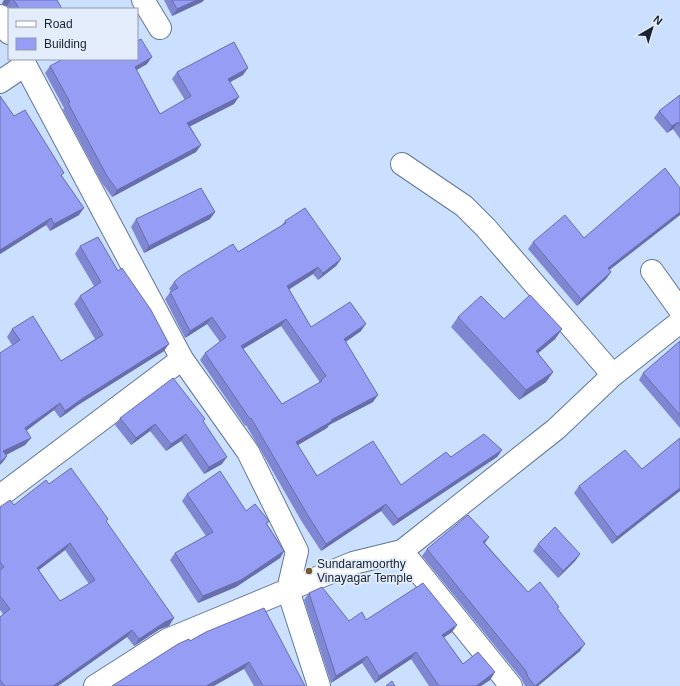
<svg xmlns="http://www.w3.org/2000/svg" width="680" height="686" viewBox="0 0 680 686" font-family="Helvetica,sans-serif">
	<rect width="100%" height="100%" fill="#cbdffe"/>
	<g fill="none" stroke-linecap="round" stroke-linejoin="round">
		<g stroke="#617799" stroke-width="24">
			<g id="street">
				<polyline points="143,0 160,28"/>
				<polyline points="0,16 9,33"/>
				<polyline points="22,59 182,359 248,452 297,551 288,590 319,686"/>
				<polyline points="0,82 25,65"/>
				<polyline points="402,164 464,206 486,228 613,375"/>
				<polyline points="652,271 680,310"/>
				<polyline points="0,496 182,359"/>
				<polyline points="402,551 511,686"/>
				<polyline points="95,686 167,640 353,563 402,551 556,429 613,375 680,322"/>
			</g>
		</g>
		<use href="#street" stroke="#fff" stroke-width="22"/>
	</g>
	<g fill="#8087d2" fill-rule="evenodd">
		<polygon points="4,0 57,0 62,9 10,9 7,6 2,4"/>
		<polygon points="164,0 204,0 202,2 172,16"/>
		<polygon points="102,60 147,64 136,70 160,114 185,100 172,79 177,72 243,75 230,82 234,104 190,126 201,145 196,152 112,197 102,183 63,110 64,108 45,73 50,66"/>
		<polygon points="680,95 680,139 673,129 667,133 654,118 659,111"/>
		<polygon points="0,96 14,116 62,176 79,215 50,231 46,225 0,254"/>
		<polygon points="680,188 680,215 609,270 611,272 606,279 577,306 528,249 533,242 584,238"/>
		<polygon points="215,212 210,219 144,253 131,227 136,219"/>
		<path d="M285 221 341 259 336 266 318 280 313 274 289 289 311 327 361 331 346 342 373 402 329 425 327 428 298 445 317 476 401 485 451 457 502 450 497 457 393 526 381 511 321 551 302 522 246 425 245 426 200 360 205 353 220 342 207 324 185 338 165 299 171 291 169 289 174 282 238 252 282 225ZM281 326 319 381V383L282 404 243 349Z"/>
		<polygon points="80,246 164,351 78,405 60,418 54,410 26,431 31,438 25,445 6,455 7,456 2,463 12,345 7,337 12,329 61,361 95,339 74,304 80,296 94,286 75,254"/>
		<polygon points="458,317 504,319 562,329 555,339 538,353 553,372 546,382 519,400 451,327"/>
		<polygon points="680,341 680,428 639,380 643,373"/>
		<polygon points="120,418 205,419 203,422 222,464 204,474 181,441 166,451 150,431 131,445 115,425"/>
		<polygon points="680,438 680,491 654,511 612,544 574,493 579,486 642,469"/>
		<path d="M49 484 106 522 169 626 160 629 134 646 127 637 58 686H0V617L3 614 0 610V507L14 505ZM65 550 89 584 60 601 39 570Z"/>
		<polygon points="187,494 246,511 269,521 267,524 284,551 280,558 236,587 198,603 170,560 175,553 206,536 182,501"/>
		<polygon points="489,537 485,543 528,592 558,609 580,651 538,686 525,686 521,678 422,556 427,549"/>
		<polygon points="538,544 580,554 575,561 558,578 533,551"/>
		<polygon points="309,593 349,621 366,620 457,625 452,632 443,638 463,664 495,672 490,680 481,686 429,686 411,659 375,683 362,663 331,683 304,600"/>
		<polygon points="206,632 305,686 254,686 244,669 190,641"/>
	</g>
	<g fill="#686eab">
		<polygon points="4,0 11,0 7,6 2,4"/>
		<polygon points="197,0 204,0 202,2 172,16 177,9"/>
		<polygon points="152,57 147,64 130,74 135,67"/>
		<polygon points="248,68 243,75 223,86 228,79"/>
		<polygon points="239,97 234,104 183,130 187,123"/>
		<polygon points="678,122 673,129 667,133 672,126"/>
		<polygon points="201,145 196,152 112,197 117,190"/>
		<polygon points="84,208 79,215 50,231 54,224"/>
		<polygon points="215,212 210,219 144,253 149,246"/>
		<polygon points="680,212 680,215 603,275 608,268"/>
		<polygon points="51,218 46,225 0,254 0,250"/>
		<polygon points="341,259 336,266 318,280 323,273"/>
		<polygon points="318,267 313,274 282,294 287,286"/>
		<polygon points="611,272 606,279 577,306 581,299"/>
		<polygon points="212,317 207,324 185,338 190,331"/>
		<polygon points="286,319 281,326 236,353 241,346"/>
		<polygon points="366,324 361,331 339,346 344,339"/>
		<polygon points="562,329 555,339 529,361 536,351"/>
		<polygon points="169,344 164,351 78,405 60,418 65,411 83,398"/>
		<polygon points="553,372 546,382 519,400 526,390"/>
		<polygon points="378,395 373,402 329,425 327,428 291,449 296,442 331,420"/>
		<polygon points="60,403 54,410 19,436 25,428"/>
		<polygon points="155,424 150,431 131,445 136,438"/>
		<polygon points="186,434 181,441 166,451 171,444"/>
		<polygon points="31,438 25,445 0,458 3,451"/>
		<polygon points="502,450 497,457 393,526 398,519"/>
		<polygon points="7,456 2,463 0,465 0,462"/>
		<polygon points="227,457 222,464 204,474 209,467"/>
		<polygon points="680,488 680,491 654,511 612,544 617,537 659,504"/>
		<polygon points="386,504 381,511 321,551 326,544"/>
		<polygon points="489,537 484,544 483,542"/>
		<polygon points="70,543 65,550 32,575 37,568"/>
		<polygon points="284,551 280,558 236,587 198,603 203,596"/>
		<polygon points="580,554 575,561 558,578 563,571"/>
		<polygon points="174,618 169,626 160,629 134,646 139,639 165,622"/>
		<polygon points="457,625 452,632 437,642 442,635"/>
		<polygon points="132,630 127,637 58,686 53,686"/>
		<polygon points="585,644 580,651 538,686 535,686"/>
		<polygon points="416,652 411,659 375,683 379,676"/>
		<polygon points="367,656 362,663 331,683 336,676"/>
		<polygon points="249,662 244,669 214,686 206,686"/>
		<polygon points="495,672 490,680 481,686 476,686"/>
	</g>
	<g fill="#959df4" stroke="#686eab" fill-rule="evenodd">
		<polygon points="13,0 57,0 62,9 19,9 16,3"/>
		<polygon points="172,0 197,0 177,9"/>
		<polygon points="141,39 152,57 135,67 160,114 191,96 177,72 234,42 248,68 228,79 239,97 187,123 201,145 117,190 107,176 68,103 70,102 50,66 63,59 101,59 102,60 104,59 137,59 137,41"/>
		<polygon points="680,95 680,125 678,122 672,126 659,111"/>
		<polygon points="0,96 14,116 25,110 64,173 61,175 84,208 54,224 51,218 0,250"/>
		<polygon points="665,168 680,188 680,212 608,268 611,272 581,299 533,242 565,215 584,238"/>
		<polygon points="201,188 215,212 149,246 136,219"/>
		<path d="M305 208 341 259 323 273 318 267 287 286 311 327 350 302 366 324 344 339 378 395 331 420 332 421 296 442 317 476 373 441 401 485 446 452 451 457 484 434 502 450 398 519 386 504 326 544 307 514 251 418 250 419 205 353 226 337 212 317 190 331 170 292 178 288 174 282 182 275 233 244 238 252 286 223 285 221ZM286 319 326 376 321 380 322 381 282 404 241 346Z"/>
		<polygon points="98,237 118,271 122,268 151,310 169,344 83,398 65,411 60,403 25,428 31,438 3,451 7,456 0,462 0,353 20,340 12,329 33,316 61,361 103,335 80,296 101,282 80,246"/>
		<polygon points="530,295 562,329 536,351 553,372 526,390 458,317 481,296 504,319"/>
		<polygon points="680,341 680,415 643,373"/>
		<polygon points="173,378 205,419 203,421 227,457 209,467 186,434 171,444 155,424 136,438 120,418"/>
		<polygon points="680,438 680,488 659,504 617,537 579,486 625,450 642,469"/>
		<path d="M71 468 108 519 106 521 174 618 165 622 139 639 132 630 53 686H5L0 680V617L10 609 0 596V570L4 567 0 562V507L10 500 14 505 46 480 49 484ZM70 543 95 580 60 601 37 568Z"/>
		<polygon points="220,471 246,511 255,504 269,521 266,523 284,551 241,580 203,596 175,553 213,532 187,494"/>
		<polygon points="468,515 489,537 483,542 528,592 540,582 559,607 557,608 585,644 535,686 528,677 526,671 427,549"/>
		<polygon points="555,527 580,554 563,571 538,544"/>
		<polygon points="423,583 457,625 442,635 463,664 478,652 495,672 476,686 439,686 416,652 379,676 367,656 336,676 309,593 322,587 349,621 362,612 366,620"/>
		<polygon points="264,608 305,686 263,686 249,662 206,686 112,686 178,644 189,639 190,641 206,632"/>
		<polygon points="392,681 395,686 386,686"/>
	</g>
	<circle fill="#755a2c" stroke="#e2ecfb" stroke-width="1.5" cx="309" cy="571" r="4"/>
	<g text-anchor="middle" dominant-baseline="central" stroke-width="3.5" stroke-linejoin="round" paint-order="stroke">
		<g font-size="12" fill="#1a2331" stroke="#e2ecfb" text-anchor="start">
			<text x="317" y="564">Sundaramoorthy<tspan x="317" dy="14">Vinayagar Temple</tspan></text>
		</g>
	</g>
	<rect x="8" y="8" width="130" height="52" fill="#e2ecfb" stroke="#929caa"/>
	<rect x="16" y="21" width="20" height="6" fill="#ffffff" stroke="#929caa"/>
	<text x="44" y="28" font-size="12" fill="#1a2331">Road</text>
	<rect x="16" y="38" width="20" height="12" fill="#959df4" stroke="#929caa"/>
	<text x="44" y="48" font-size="12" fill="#1a2331">Building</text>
	<g transform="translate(652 28) rotate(38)" stroke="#e2ecfb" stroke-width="3" paint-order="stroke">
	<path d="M0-3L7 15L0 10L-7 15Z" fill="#1a2331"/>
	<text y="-6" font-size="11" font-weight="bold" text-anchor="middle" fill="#1a2331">N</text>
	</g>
</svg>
